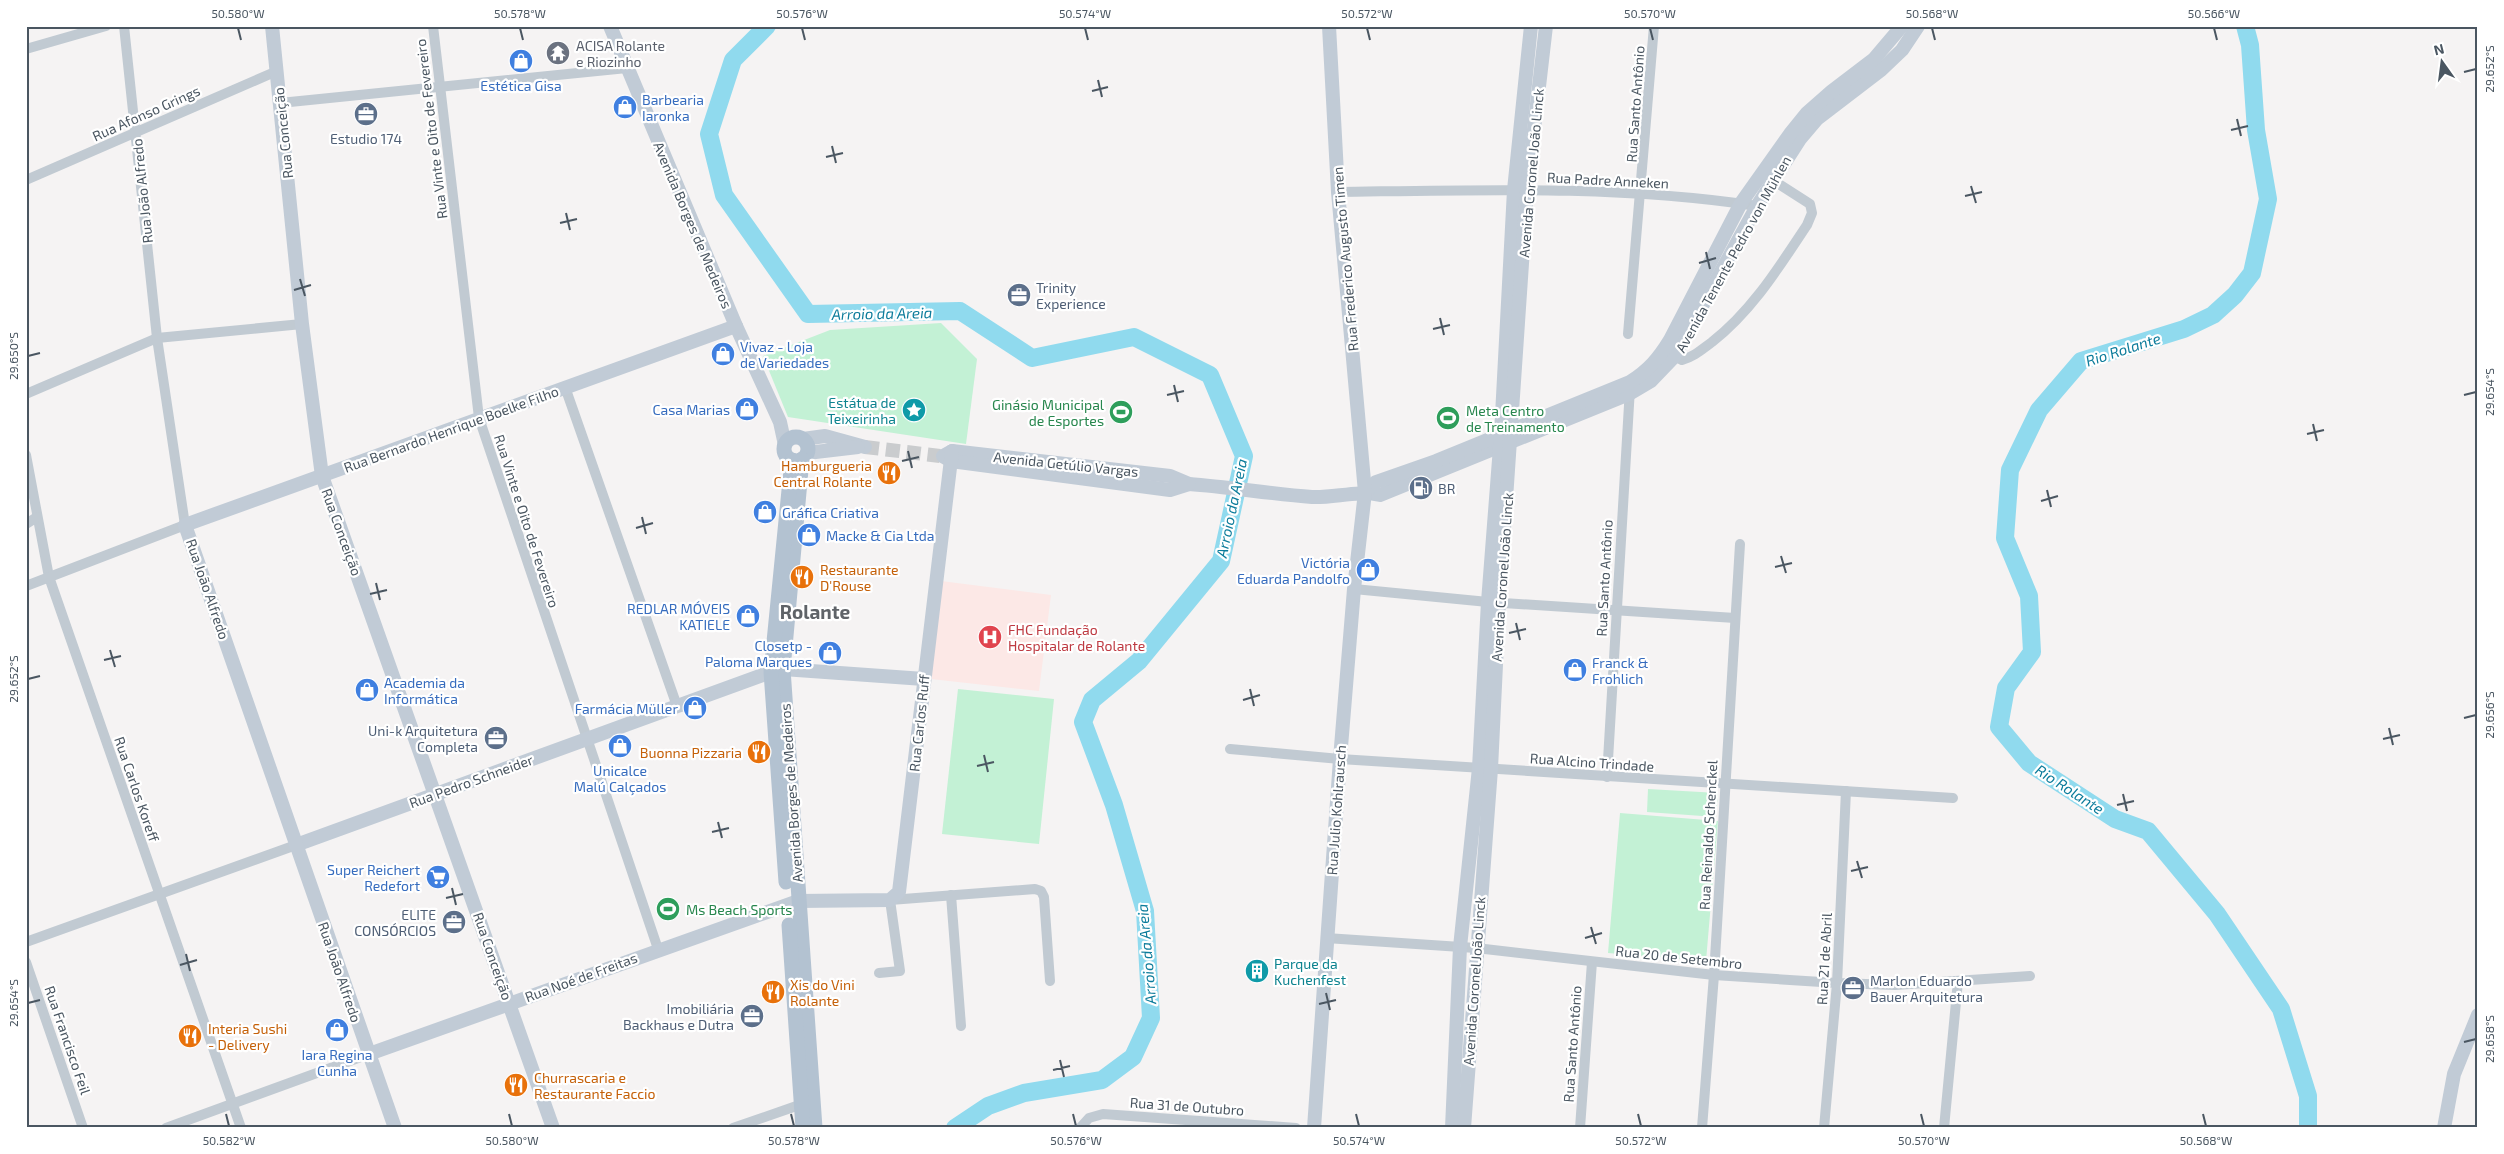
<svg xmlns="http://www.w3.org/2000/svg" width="2504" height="1154" viewBox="0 0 2504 1154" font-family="'Exo 2',sans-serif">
	<rect width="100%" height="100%" fill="#f5f3f3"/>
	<polygon fill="#fce8e6" points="941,581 1051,595 1039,691 931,679"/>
	<g fill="#c3f1d5">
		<polygon points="941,323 977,359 966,444 788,417 763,356 830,330"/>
		<polygon points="958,689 1054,699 1039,844 942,834"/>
		<polygon points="1648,789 1718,793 1716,817 1647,812"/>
		<polygon points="1620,813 1718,821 1706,961 1608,953"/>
	</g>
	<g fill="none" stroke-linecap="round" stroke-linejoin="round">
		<g stroke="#90daee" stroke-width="18">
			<polyline points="767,26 733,60 709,134 724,195 808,314 960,311 1032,358 1134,337 1210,375 1244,456 1221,561 1139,661 1092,700 1083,722 1114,805 1145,911 1151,1018 1133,1057 1102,1080 1024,1093 988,1106 955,1128"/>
			<polyline points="2245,26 2250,45 2256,130 2268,199 2252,273 2235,295 2213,315 2184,329 2081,361 2039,410 2010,470 2005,538 2029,596 2032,652 2006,688 1999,727 2029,763 2115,819 2148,831 2217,914 2281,1009 2308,1096 2308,1128"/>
		</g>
		<polyline stroke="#caccce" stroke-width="14" stroke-dasharray="14 7" stroke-linecap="butt" points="865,447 940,456"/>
		<g stroke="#c1cad2" stroke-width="10">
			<polyline points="433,26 479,418 658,949"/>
			<polyline points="26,49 106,26"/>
			<polyline points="280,103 627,68"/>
			<polyline points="26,180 277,71"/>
			<path d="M1338 192C1477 190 1619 185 1757 206"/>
			<polyline points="1628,334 1654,26"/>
			<path d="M1669 353 1682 360C1695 356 1701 350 1712 342 1752 311 1779 267 1807 225L1812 213 1810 204 1774 181"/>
			<polyline points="565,387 677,706"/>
			<polyline points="26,394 157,338 302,324"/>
			<polyline points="26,455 49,577 241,1128"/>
			<polyline points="26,524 37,517"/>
			<polyline points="26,586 185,525 157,338 124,26"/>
			<polyline points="1354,589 1488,602 1735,618"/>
			<polyline points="1230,749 1340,759 1953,798"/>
			<polyline points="1607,777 1630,388"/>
			<polyline points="951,895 961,1026"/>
			<polyline points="1326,938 1476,948 1714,975 1837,983 1895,985 2030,976"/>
			<polyline points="26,942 296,845"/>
			<polyline points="26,962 83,1128"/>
			<polyline points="879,973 900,971 890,900 1035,889 1041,891 1044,897 1050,981"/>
			<polyline points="166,1128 369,1054"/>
			<polyline points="733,1128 805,1103"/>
			<polyline points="1080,1128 1089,1118 1103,1114 1296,1128"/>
			<polyline points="1580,1128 1592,962"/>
			<polyline points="1702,1128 1714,975 1740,544"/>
			<polyline points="1824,1128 1837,983 1846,791"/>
			<polyline points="1944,1128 1958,981"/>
		</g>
		<g stroke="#c1cbd6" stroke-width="14">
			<polyline points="272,26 302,324 322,476 553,1128"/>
			<polyline points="610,26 736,326 780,422 785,445"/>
			<polyline points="803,439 825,436 865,447"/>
			<polyline points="807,453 858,447"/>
			<path d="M943 456 952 451 1170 476 1189 484C1230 487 1271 494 1312 497 1335 498 1357 490 1380 495L1629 394 1651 381 1674 357 1757 206 1800 139 1817 119 1881 70 1902 50 1918 26"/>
			<polyline points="944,457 951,461 1170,490 1189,484"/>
			<path d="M1365 492 1376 482 1436 461 1630 382C1649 370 1659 358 1670 340L1741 203 1790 134 1807 113 1832 91 1874 59 1902 26"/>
			<polyline points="296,845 771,672 783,669 924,679"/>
			<polyline points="369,1054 798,901 890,900 899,892 952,451"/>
			<polyline points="395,1128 185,525 736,326"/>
			<polyline points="1314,1128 1340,759 1354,589 1365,492 1338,192 1329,26"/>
			<polyline points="1452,1128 1460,947 1479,768 1488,602 1501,434 1514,190 1531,26"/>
			<polyline points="1464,1128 1491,769 1499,602 1527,190 1546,26"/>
			<polyline points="2444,1128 2454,1074 2478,1015"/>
		</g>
		<g stroke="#b3c2d1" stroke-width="15">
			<circle cx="796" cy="449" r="12"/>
			<polyline points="802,459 783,669 815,1128"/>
			<polyline points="786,882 771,672 792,460"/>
			<polyline points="789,925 803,1128"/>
		</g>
	</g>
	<path fill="none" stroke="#4a5661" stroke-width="2" d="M238 28 241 40M520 28 523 40M802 28 805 40M1085 28 1088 40M1367 28 1370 40M1650 28 1653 40M1932 28 1935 40M2214 28 2217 40M2464 72 2476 69M1098 80 1102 97M1092 91 1108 87M2237 119 2241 136M2231 130 2248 126M832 146 836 163M826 157 843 153M1971 186 1976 203M1965 196 1982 192M566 213 570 230M560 223 577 219M1706 252 1710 269M1699 263 1716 258M300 279 305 296M294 290 311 285M1440 318 1444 335M1433 329 1450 325M28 356 40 353M1174 385 1178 402M1167 395 1184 391M2464 395 2476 392M2313 424 2317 441M2307 434 2324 430M908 451 912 468M902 461 919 457M2047 490 2051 507M2041 501 2058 496M642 517 646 534M636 528 653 523M1781 556 1786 573M1775 567 1792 563M376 583 380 600M370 594 387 590M1516 623 1520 640M1509 633 1526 629M110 650 115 667M104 660 121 656M28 679 40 676M1250 689 1254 706M1243 700 1260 695M2464 718 2476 715M2389 728 2393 745M2383 739 2400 735M984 755 988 772M977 766 994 762M2123 794 2127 811M2117 805 2134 801M718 822 722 838M712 832 729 828M1857 861 1862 878M1851 871 1868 867M452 888 456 905M446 898 463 894M1591 927 1596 944M1585 938 1602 933M186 954 190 971M180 965 197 960M1326 993 1330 1010M28 1003 40 1000M1319 1004 1336 1000M2464 1042 2476 1039M1060 1060 1064 1077M1053 1070 1070 1066M226 1114 229 1126M509 1114 512 1126M791 1114 794 1126M1073 1114 1076 1126M1356 1114 1359 1126M1638 1114 1641 1126M1921 1114 1924 1126M2203 1114 2206 1126"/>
	<defs>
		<g id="temple-disc" transform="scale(1.25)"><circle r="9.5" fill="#6b7280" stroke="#fff"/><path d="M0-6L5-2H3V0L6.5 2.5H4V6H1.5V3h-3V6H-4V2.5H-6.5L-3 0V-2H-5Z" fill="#fff"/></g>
		<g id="shop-disc" transform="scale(1.25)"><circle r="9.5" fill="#3f7fe0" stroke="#fff"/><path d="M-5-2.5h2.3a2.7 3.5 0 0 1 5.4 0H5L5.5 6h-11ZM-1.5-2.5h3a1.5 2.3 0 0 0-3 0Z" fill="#fff"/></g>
		<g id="office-disc" transform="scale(1.25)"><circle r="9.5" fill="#5c6f8a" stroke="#fff"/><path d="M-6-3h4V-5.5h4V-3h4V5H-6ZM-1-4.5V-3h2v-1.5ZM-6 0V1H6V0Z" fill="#fff"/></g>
		<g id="sight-disc" transform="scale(1.25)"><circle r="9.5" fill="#0f9aa8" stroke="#fff"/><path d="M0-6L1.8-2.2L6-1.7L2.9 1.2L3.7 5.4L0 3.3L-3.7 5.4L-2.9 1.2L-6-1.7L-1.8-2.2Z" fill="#fff"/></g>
		<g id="stadium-disc" transform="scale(1.25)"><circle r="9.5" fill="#2e9e5b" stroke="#fff"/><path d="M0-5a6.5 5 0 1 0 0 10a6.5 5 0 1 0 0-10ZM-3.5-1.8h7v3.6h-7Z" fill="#fff"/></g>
		<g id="restaurant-disc" transform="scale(1.25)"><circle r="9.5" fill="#e8710a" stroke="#fff"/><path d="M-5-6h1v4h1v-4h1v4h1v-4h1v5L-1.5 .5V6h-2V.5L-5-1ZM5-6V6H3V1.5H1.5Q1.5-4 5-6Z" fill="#fff"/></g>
		<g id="fuel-disc" transform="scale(1.25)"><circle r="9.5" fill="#5c6f8a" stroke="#fff"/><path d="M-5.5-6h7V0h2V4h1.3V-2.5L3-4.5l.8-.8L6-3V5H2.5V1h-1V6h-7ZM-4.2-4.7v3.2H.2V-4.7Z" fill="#fff"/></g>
		<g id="hospital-disc" transform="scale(1.25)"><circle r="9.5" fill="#e0444e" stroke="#fff"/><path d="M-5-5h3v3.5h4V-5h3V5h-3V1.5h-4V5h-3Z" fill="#fff"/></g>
		<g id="supermarket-disc" transform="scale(1.25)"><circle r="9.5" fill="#3f7fe0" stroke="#fff"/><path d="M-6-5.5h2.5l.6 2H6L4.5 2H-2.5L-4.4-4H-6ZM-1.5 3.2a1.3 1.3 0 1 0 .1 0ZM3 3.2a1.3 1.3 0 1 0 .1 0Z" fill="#fff"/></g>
		<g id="building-disc" transform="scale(1.25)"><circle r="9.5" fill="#0f9aa8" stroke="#fff"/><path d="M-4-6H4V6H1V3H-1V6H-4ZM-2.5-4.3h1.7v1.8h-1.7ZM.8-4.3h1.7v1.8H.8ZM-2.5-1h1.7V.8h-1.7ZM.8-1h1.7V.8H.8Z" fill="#fff"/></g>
	</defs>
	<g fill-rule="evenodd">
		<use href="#temple-disc" x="558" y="53"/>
		<use href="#shop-disc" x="521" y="61"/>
		<use href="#shop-disc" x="625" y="107"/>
		<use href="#office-disc" x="366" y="114"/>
		<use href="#office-disc" x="1019" y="295"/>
		<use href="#shop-disc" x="723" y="354"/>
		<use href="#shop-disc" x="747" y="409"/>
		<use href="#sight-disc" x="914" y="410"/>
		<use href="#stadium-disc" x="1121" y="412"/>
		<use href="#stadium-disc" x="1448" y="418"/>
		<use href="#restaurant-disc" x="889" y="473"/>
		<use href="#fuel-disc" x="1421" y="488"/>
		<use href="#shop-disc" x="765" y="512"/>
		<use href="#shop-disc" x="809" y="535"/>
		<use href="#shop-disc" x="1368" y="570"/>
		<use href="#restaurant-disc" x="802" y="577"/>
		<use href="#shop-disc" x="748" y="616"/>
		<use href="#hospital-disc" x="990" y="637"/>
		<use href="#shop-disc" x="830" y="653"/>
		<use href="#shop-disc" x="1575" y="670"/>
		<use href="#shop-disc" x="367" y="690"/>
		<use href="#shop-disc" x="695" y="708"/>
		<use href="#office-disc" x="496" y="738"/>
		<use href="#shop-disc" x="620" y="746"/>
		<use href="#restaurant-disc" x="759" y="752"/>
		<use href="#supermarket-disc" x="438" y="877"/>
		<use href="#stadium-disc" x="668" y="909"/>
		<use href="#office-disc" x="454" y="922"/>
		<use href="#building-disc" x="1257" y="971"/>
		<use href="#office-disc" x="1853" y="988"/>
		<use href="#restaurant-disc" x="773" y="992"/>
		<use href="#office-disc" x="752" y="1016"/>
		<use href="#shop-disc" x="337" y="1030"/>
		<use href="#restaurant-disc" x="190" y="1036"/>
		<use href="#restaurant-disc" x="516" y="1085"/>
	</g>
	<g text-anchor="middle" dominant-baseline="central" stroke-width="4.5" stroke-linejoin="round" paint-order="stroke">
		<g font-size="14" fill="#5b616d" stroke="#fff" text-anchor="start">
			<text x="576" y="45">ACISA Rolante<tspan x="576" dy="16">e Riozinho</tspan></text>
		</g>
		<g font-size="14" fill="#366cbe" stroke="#fff" text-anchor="start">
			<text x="521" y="85" text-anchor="middle">Estética Gisa</text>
			<text x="642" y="99">Barbearia<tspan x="642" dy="16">Iaronka</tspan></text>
			<text x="740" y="346">Vivaz - Loja<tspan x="740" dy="16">de Variedades</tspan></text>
			<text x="730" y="409" text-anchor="end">Casa Marias</text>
			<text x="782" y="512">Gráfica Criativa</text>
			<text x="826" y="535">Macke &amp; Cia Ltda</text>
			<text x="1350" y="562" text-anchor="end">Victória<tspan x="1350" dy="16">Eduarda Pandolfo</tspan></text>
			<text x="730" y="608" text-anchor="end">REDLAR MÓVEIS<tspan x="730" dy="16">KATIELE</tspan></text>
			<text x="812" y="645" text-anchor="end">Closetp -<tspan x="812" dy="16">Paloma Marques</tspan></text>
			<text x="1592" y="662">Franck &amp;<tspan x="1592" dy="16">Frohlich</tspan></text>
			<text x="384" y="682">Academia da<tspan x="384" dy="16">Informática</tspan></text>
			<text x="678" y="708" text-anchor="end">Farmácia Müller</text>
			<text x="620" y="770" text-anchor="middle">Unicalce<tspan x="620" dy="16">Malú Calçados</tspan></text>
			<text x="420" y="869" text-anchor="end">Super Reichert<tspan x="420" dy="16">Redefort</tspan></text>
			<text x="337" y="1054" text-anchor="middle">Iara Regina<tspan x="337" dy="16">Cunha</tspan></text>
		</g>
		<g font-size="14" fill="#4a5661" stroke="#fff">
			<text transform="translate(1635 104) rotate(-86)">Rua Santo Antônio</text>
			<text transform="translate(146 113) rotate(-24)">Rua Afonso Grings</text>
			<text transform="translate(431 129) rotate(-97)">Rua Vinte e Oito de Fevereiro</text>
			<text transform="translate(283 133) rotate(-96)">Rua Conceição</text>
			<text transform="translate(1531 173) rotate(-85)">Avenida Coronel João Linck</text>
			<text transform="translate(1608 180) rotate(3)">Rua Padre Anneken</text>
			<text transform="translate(142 191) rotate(-96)">Rua João Alfredo</text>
			<text transform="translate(693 225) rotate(67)">Avenida Borges de Medeiros</text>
			<text transform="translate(1733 254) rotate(-61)">Avenida Tenente Pedro von Mühlen</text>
			<text transform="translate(1345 259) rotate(-95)">Rua Frederico Augusto Timen</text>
			<text transform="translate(451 429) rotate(-20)">Rua Bernardo Henrique Boelke Filho</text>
			<text transform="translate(1066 464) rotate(6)">Avenida Getúlio Vargas</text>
			<text transform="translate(527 521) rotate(72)">Rua Vinte e Oito de Fevereiro</text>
			<text transform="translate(342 532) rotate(70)">Rua Conceição</text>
			<text transform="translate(1502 577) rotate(-86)">Avenida Coronel João Linck</text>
			<text transform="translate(1604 578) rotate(-87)">Rua Santo Antônio</text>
			<text transform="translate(208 589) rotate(71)">Rua João Alfredo</text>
			<text transform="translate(919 723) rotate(-84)">Rua Carlos Ruff</text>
			<text transform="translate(1592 762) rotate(4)">Rua Alcino Trindade</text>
			<text transform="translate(471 781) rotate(-20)">Rua Pedro Schneider</text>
			<text transform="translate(137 789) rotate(71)">Rua Carlos Koreff</text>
			<text transform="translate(791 793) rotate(-94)">Avenida Borges de Medeiros</text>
			<text transform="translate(1336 810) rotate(-86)">Rua Julio Kohlrausch</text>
			<text transform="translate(1708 835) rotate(-87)">Rua Reinaldo Schenckel</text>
			<text transform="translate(493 956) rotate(71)">Rua Conceição</text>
			<text transform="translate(1679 957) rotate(6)">Rua 20 de Setembro</text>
			<text transform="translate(1824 959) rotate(-87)">Rua 21 de Abril</text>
			<text transform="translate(340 972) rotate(71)">Rua João Alfredo</text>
			<text transform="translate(581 977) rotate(-20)">Rua Noé de Freitas</text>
			<text transform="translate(1474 981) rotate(-86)">Avenida Coronel João Linck</text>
			<text transform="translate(68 1040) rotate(71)">Rua Francisco Feil</text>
			<text transform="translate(1572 1044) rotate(-86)">Rua Santo Antônio</text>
			<text transform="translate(1187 1106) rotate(4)">Rua 31 de Outubro</text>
		</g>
		<g font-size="14" fill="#4e5e75" stroke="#fff" text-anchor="start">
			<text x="366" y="138" text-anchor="middle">Estudio 174</text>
			<text x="1036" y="287">Trinity<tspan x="1036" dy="16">Experience</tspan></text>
			<text x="1438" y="488">BR</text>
			<text x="478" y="730" text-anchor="end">Uni-k Arquitetura<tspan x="478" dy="16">Completa</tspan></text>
			<text x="436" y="914" text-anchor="end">ELITE<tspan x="436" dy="16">CONSÓRCIOS</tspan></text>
			<text x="1870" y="980">Marlon Eduardo<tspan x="1870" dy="16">Bauer Arquitetura</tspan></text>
			<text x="734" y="1008" text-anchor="end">Imobiliária<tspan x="734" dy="16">Backhaus e Dutra</tspan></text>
		</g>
		<g font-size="14" fill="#0d838f" stroke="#fff" text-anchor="end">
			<text x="896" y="402">Estátua de<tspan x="896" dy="16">Teixeirinha</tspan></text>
			<text x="1274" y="963" text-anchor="start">Parque da<tspan x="1274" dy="16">Kuchenfest</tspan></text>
		</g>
		<g font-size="14" fill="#27864d" stroke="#fff" text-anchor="start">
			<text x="1104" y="404" text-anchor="end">Ginásio Municipal<tspan x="1104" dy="16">de Esportes</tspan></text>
			<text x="1466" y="410">Meta Centro<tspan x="1466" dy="16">de Treinamento</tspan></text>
			<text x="686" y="909">Ms Beach Sports</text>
		</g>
		<g font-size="14" fill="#c56008" stroke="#fff" text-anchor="start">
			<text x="872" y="465" text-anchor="end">Hamburgueria<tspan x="872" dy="16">Central Rolante</tspan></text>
			<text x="820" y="569">Restaurante<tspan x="820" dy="16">D'Rouse</tspan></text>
			<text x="742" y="752" text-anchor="end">Buonna Pizzaria</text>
			<text x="790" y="984">Xis do Vini<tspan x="790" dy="16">Rolante</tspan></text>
			<text x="208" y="1028">Interia Sushi<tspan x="208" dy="16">- Delivery</tspan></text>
			<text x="534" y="1077">Churrascaria e<tspan x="534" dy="16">Restaurante Faccio</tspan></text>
		</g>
		<g font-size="14" fill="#be3a42" stroke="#fff" text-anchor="start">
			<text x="1008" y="629">FHC Fundação<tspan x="1008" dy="16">Hospitalar de Rolante</tspan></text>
		</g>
		<g font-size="15" font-style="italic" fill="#0c7c9b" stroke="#fff">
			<text transform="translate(882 313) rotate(-1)">Arroio da Areia</text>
			<text transform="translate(2123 349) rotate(-18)">Rio Rolante</text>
			<text transform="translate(1231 508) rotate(-78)">Arroio da Areia</text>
			<text transform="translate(2070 789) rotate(33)">Rio Rolante</text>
			<text transform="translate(1146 954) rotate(-95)">Arroio da Areia</text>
		</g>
		<g font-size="19" font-weight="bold" fill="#5f6368" stroke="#fff">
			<text x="815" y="611">Rolante</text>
		</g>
	</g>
	<rect width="2504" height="1154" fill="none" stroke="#ffffff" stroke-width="55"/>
	<g transform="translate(2442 62) rotate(346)" stroke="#ffffff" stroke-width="4" paint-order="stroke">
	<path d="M0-4L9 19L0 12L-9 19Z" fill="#4a5661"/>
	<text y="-8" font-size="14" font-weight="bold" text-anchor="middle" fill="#4a5661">N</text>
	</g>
	<rect x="28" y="28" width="2448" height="1098" fill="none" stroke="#4a5661" stroke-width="2"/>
	<g font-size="12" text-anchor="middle" fill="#4a5661">
		<text x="238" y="18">50.580°W</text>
		<text x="520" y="18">50.578°W</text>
		<text x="802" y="18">50.576°W</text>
		<text x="1085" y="18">50.574°W</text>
		<text x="1367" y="18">50.572°W</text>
		<text x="1650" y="18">50.570°W</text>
		<text x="1932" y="18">50.568°W</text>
		<text x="2214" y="18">50.566°W</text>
		<text transform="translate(2490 69) rotate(-90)" y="4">29.652°S</text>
		<text transform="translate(14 356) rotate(-90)" y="4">29.650°S</text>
		<text transform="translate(2490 392) rotate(-90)" y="4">29.654°S</text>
		<text transform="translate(14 679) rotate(-90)" y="4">29.652°S</text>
		<text transform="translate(2490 715) rotate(-90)" y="4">29.656°S</text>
		<text transform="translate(14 1003) rotate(-90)" y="4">29.654°S</text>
		<text transform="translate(2490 1039) rotate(-90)" y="4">29.658°S</text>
		<text x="229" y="1145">50.582°W</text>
		<text x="512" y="1145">50.580°W</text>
		<text x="794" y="1145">50.578°W</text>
		<text x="1076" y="1145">50.576°W</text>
		<text x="1359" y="1145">50.574°W</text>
		<text x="1641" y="1145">50.572°W</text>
		<text x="1924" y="1145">50.570°W</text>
		<text x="2206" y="1145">50.568°W</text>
	</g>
</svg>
